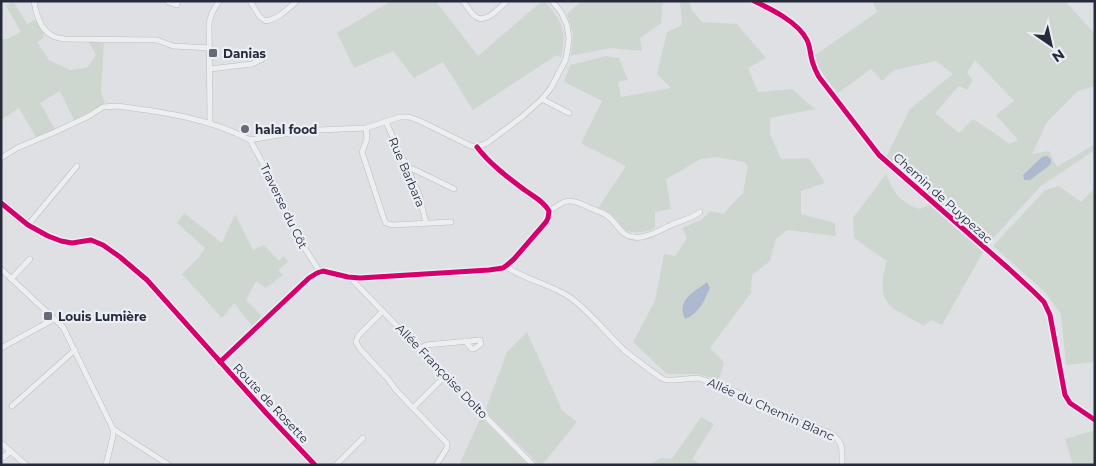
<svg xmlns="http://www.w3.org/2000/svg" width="1096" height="466" viewBox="0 0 1096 466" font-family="Montserrat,sans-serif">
	<rect width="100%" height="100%" fill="#dee0e4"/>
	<g fill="#ced7cf" fill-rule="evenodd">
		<polygon points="13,1 27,24 35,20 44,32 43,38 37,42 49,60 70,70 84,68 88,67 96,55 89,42 104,43 101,92 105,104 74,120 60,91 40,103 55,129 36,137 19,108 2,119 1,39 7,39 21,32 6,6"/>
		<path d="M391 1H436L478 56 542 1H545C563 24 567 29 561 58L557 55 473 110 443 62 414 78 393 51 354 68 337 33Z"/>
		<polygon points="581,1 663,1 661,23 640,38 642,51 610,48 571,56 573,34 567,14"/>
		<path d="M680 1H689L692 10 702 22 737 24 766 58 748 68 758 92 792 89 815 109 770 118V134L781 159 809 158 825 183 801 191V214L835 223 836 236 787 230 776 239 770 261 752 275 751 293 710 348 724 362 719 380 698 374H667L633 342 655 301 664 254 675 256 687 238 682 228 701 220 710 211 723 214 743 193 748 166 744 162 716 157 701 159 666 179 671 209 655 212V227C651 230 646 231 641 232 621 235 622 222 609 213 606 211 602 209 598 208L626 166 582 144 583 139 602 101 564 82 570 65 606 56 619 58 628 80 618 82 621 97 671 88 657 74 667 32 682 25Z"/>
		<path d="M872 1H1065L1095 34V86L1078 91 1047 122 1032 154 1049 151 1057 167 1095 144V150L1041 186 986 246 886 157 910 109 953 74 936 61 894 70 882 81 871 69 838 93C829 81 818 71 815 55L877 12ZM975 60 1014 101 996 115 1018 140 1009 144 993 132 973 119 959 133 935 113 959 86 967 90 973 80 967 73Z"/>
		<path d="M886 174C895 194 898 201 920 209L929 205 983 252 942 325 931 320 924 326C915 320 894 311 888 303 879 292 883 273 887 261L854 238 853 218Z"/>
		<polygon points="1059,186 1081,202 1095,188 1095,362 1066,365 1061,314 1045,292 993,246 1045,190"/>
		<polygon points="184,213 222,243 235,214 253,250 264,245 279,261 284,256 288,262 278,270 283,275 266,288 256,281 246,300 262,316 252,326 234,303 222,318 182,274 199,257 205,248 177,223"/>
		<polygon points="527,332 562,410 577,422 542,465 539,465 485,411 507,352"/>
		<polygon points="481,417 528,465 459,465"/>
		<polygon points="701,417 714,424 692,459 701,465 648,465 661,458 672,459"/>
		<polygon points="1095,430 1095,465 1073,465 1065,439"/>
	</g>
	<g fill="#acb9cf">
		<path d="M1047 156C1051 159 1052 160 1050 165L1030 180H1024L1023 175 1042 157Z"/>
		<path d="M707 282 710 288C704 301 699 314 685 319 676 300 694 292 707 282Z"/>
	</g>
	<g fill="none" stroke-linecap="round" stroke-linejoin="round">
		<g stroke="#bbbdc0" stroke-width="6">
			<g id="street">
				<path d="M34 1C36 14 40 30 53 36 56 38 61 38 65 39L157 40 173 46 210 48"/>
				<path d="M250 1 260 17 266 21C278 19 288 9 297 1"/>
				<path d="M463 1C467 6 471 14 476 17 486 24 500 7 507 1"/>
				<path d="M754 1C771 9 798 22 807 40 811 48 810 58 814 66 815 70 817 73 819 77L879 155 1008 268 1034 292 1044 302 1050 315 1065 395 1070 403 1095 420"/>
				<polyline points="168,2 177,5 178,1"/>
				<polyline points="210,69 252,64 262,59"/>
				<polyline points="542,99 569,113"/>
				<polyline points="386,122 419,194 426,223"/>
				<polyline points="210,123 209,23 212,13 219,1"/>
				<polyline points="366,128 367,139 362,152 384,219 386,223 392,225 451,222"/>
				<polyline points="250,140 291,133 318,130 366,128 400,117 409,117 420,121 471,146 477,147"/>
				<polyline points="250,140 273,182 298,238 320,272"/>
				<polyline points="477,147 487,143 523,116 542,99 551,88 566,59 569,39 567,25 561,12 552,1"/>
				<path d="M1 158 17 148 55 132 89 116 103 107 117 106C163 112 209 118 250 140"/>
				<polyline points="406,167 415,170 454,189"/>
				<polyline points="1,203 28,225 48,236 61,241 72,243 91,240 103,245 120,257 147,280 267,414 315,465"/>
				<path d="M549 211C556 208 561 201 569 201 576 201 582 204 588 207 594 210 603 212 609 217 615 222 618 229 625 234 639 243 656 232 669 226 680 220 690 220 700 212"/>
				<polyline points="28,225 77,166"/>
				<path d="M505 266C525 280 551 284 571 298 591 313 606 333 624 350 636 360 649 369 661 378L666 380H674L698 378 710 382 739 393 788 418 828 432C844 441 842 448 842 465"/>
				<polyline points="1,269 63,327 113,429 169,465"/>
				<polyline points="351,278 358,286 533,465"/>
				<polyline points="11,279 30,259"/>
				<polyline points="383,311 358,336 356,342 360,349 388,379 396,390 413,408 446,375"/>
				<polyline points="1,348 54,319"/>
				<polyline points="420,349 426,345 480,340 481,344 474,349 472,349 465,341"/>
				<path d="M220 362 309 278 317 273 323 271 348 277 360 278 489 270 503 268 507 265 514 259 546 222 548 218 549 211C544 201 531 195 522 188 506 176 489 163 477 147"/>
				<polyline points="12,406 75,350"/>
				<polyline points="413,408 447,443 447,448 436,465"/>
				<polyline points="1,443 26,465"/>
				<polyline points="1,459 11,451"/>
				<polyline points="106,465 113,436 113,429"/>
				<polyline points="336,465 363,438"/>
			</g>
		</g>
		<use href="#street" stroke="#edeef0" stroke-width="5"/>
		<g stroke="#ebeef4" stroke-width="8">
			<g id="cycleway">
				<path d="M754 1C771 9 798 22 807 40 811 48 810 58 814 66 815 70 817 73 819 77L879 155 1008 268 1034 292 1044 302 1050 315 1065 395 1070 403 1095 420"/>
				<polyline points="1,203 28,225 48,236 61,241 72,243 91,240 103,245 120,257 147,280 267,414 315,465"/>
				<path d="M220 362 309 278 317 273 323 271 348 277 360 278 489 270 503 268 507 265 514 259 546 222 548 218 549 211C544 201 531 195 522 188 506 176 489 163 477 147"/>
			</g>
		</g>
		<use href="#cycleway" stroke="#d6006c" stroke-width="5"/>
	</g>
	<g fill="#666a77" stroke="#ebeef4" stroke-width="2">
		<rect x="208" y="48" width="10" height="10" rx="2.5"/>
		<circle cx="245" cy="129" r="5"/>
		<rect x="43" y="311" width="10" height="10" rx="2.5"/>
	</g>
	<g text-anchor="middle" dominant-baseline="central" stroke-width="4.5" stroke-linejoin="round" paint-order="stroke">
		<g font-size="12" font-weight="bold" fill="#262b3c" stroke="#ebeef4" text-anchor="start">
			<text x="223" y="53">Danias</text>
			<text x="255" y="129">halal food</text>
			<text x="58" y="316">Louis Lumière</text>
		</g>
		<g font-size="12" fill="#262b3c" stroke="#ebeef4">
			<text transform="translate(407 172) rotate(67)">Rue Barbara</text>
			<text transform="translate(943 198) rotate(42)">Chemin de Puypezac</text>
			<text transform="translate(284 206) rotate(64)">Traverse du Côt</text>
			<text transform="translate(442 371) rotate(46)">Allée Françoise Dolto</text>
			<text transform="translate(271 403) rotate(47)">Route de Rosette</text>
			<text transform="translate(771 409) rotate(24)">Allée du Chemin Blanc</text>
		</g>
	</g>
	<rect width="1096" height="466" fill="none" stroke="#262b3c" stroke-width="5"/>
	<g transform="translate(1051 45) rotate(146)" stroke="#ebeef4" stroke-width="4" paint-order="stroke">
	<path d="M0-4L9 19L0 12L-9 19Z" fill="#262b3c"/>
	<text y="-8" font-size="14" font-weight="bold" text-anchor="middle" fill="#262b3c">N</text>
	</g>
</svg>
